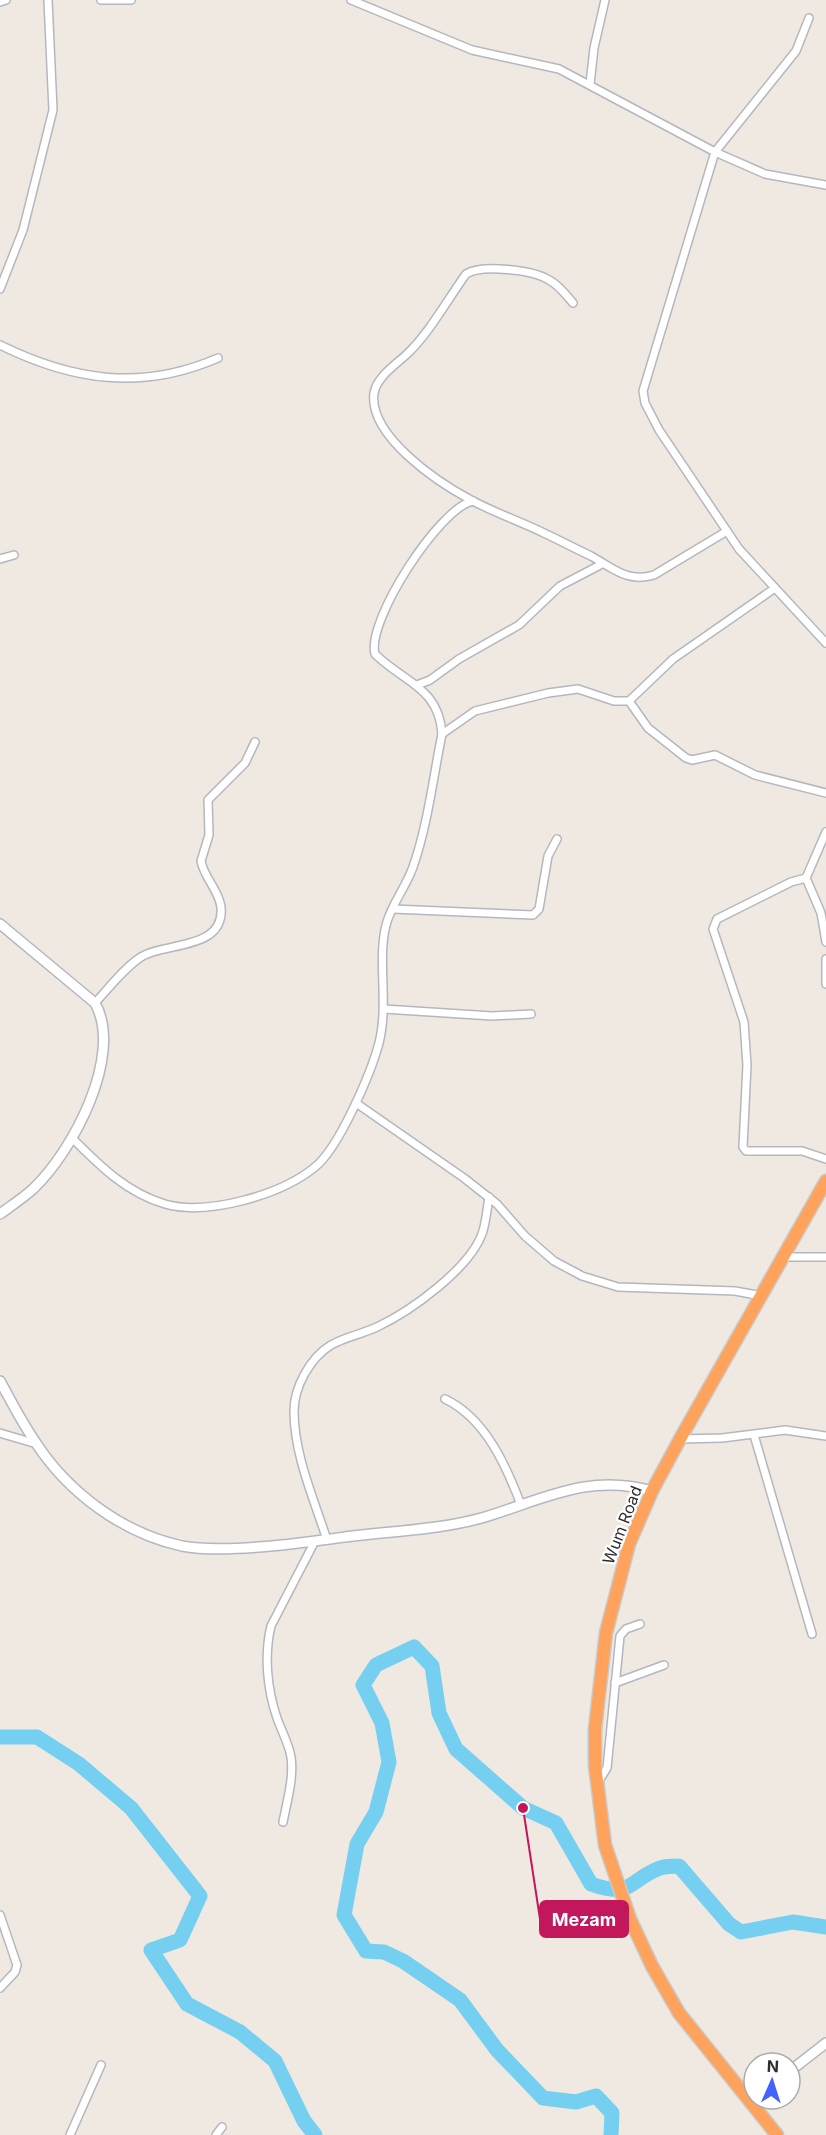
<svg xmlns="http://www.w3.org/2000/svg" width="826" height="2135" viewBox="0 0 826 2135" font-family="Inter,sans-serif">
	<rect width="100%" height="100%" fill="#efe9e1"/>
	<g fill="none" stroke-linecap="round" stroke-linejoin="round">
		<g stroke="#75cff0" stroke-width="15">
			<polyline points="0,1737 37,1737 79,1764 131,1808 200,1896 180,1940 151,1950 187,2004 240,2032 275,2061 304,2121 315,2135"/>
			<path d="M611 2135 612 2113 596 2096 576 2102 543 2098 497 2050 460 2000 403 1961 384 1952 366 1951 344 1915 357 1844 376 1812 389 1762 382 1723 363 1685 376 1665 414 1647 432 1666 439 1713 456 1749 523 1808 556 1823 591 1884C633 1899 628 1880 660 1868 666 1866 674 1866 679 1866L729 1924 741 1932 793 1922 826 1927"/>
		</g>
		<g stroke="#b4b7c1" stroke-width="10">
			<g id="street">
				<polyline points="101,0 131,0"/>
				<polyline points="351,0 472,50 559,69 715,152 765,174 826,185"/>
				<polyline points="0,2 6,0"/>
				<polyline points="809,18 796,51 715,152 643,391 645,403 659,430 739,549 826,643"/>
				<polyline points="590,84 594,48 605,0"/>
				<polyline points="0,289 23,230 53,110 48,0"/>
				<path d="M573 303C566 295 559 285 549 280 533 270 482 264 466 274 448 299 428 335 406 355 395 365 377 377 374 393 368 436 439 483 471 500 495 513 522 522 546 534 561 541 576 549 591 556 613 568 627 583 654 575L727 531"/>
				<path d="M0 345C73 381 142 391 218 358"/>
				<polyline points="0,559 14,555"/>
				<polyline points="417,685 430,680 459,659 519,625 560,586 602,564"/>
				<polyline points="629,701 648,728 686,758 692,760 715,755 755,775 826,793"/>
				<polyline points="442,734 475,711 548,693 578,689 614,701 629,701 673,659 775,588"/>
				<polyline points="826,832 806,878 821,913 826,942"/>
				<polyline points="806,878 791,882 717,919 713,929 744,1022 747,1065 743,1147 746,1151 802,1151 826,1159"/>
				<polyline points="393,909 533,915 539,909 548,856 557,839"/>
				<polyline points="826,959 826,984"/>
				<path d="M95 1003C109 988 124 968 141 957 163 942 225 951 221 907 219 890 204 878 201 861L209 835 208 800 245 763 255 742"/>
				<polyline points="384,1009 492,1016 531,1014"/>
				<polyline points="356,1103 464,1178 497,1204 525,1236 554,1261 582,1276 618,1287 735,1291 762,1296"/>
				<path d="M73 1139C100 1166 127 1193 165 1204 207 1216 281 1195 315 1167 339 1148 371 1073 379 1043 389 1003 377 961 386 925 391 905 406 887 413 867 428 824 433 778 442 734 439 687 403 682 375 654 366 621 440 507 473 501"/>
				<polyline points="783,1257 826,1257"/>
				<path d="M445 1399C485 1418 506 1465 521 1505"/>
				<polyline points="0,1433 37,1444"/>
				<polyline points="754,1435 812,1634"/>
				<polyline points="680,1439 722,1438 785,1430 826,1436"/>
				<path d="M327 1540C314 1499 294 1455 294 1411 294 1387 310 1358 331 1345 345 1337 362 1334 377 1327 411 1311 469 1269 482 1234 486 1223 487 1209 489 1197"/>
				<polyline points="615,1683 664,1665"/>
				<polyline points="597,1784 607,1768 620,1636 626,1629 640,1624"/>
				<path d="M283 1822C287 1801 294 1778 291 1757 289 1744 281 1730 277 1718 267 1689 264 1655 271 1626L315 1541"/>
				<polyline points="0,1915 17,1965 15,1972 0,1988"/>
				<polyline points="70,2135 101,2065"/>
				<polyline points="216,2135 222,2127"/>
			</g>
		</g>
		<g stroke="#b4b7c1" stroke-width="12">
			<g id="secondary">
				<path d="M0 924 95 1003C124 1055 73 1151 33 1189 23 1198 11 1206 0 1214"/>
				<path d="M0 1381C11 1401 21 1421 34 1440 67 1492 122 1533 182 1546 224 1554 302 1543 345 1537 392 1531 440 1530 485 1517 544 1499 589 1473 652 1491"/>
				<polyline points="790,2071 826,2043"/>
			</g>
		</g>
		<g stroke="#c9c9c9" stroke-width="15">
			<polyline id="highway" points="777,2135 679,2013 652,1966 630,1919 605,1845 595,1765 595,1729 606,1633 629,1544 652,1491 680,1439 826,1181"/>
		</g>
		<use href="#street" stroke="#fff" stroke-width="7"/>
		<use href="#secondary" stroke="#fff" stroke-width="9"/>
		<use href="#highway" stroke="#ffa35c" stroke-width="12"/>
	</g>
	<g text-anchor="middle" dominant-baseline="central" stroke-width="4.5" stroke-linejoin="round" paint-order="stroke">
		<g font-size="16" fill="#2e2e2e" stroke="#fff">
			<text transform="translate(622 1525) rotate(-69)">Wum Road</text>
		</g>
	</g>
	<path fill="none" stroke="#c2185b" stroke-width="2" d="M523 1808L540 1919"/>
	<circle fill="#c2185b" stroke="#fff" stroke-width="2" cx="523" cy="1808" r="6"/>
	<rect fill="#c2185b" stroke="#c2185b" stroke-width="2" x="540" y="1901" width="88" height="36" rx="6"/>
	<g font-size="18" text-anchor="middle" font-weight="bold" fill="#fff">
		<text x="584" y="1926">Mezam</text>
	</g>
	<g transform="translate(772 2081) rotate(3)"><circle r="28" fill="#ffffff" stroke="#ababab" stroke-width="1.5"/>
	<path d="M0-4.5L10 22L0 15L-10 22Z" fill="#4264fb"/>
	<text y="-9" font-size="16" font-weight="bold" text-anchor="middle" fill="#2e2e2e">N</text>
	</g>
</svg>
